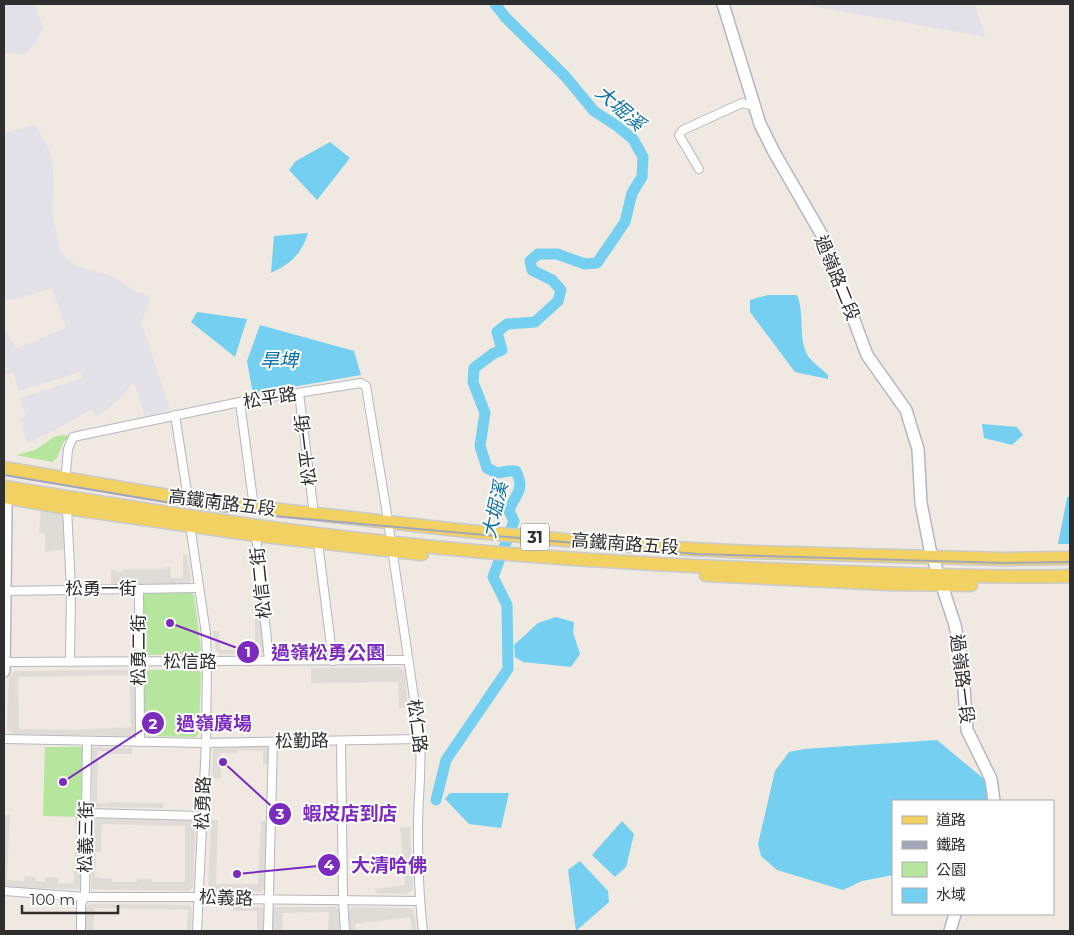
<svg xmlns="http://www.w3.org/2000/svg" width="1074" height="935" viewBox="0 0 1074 935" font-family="Montserrat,'Noto Sans TC',sans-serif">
	<rect width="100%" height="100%" fill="#efe9e1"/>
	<g fill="#e3e1e8">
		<polygon points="4,4 35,4 43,28 33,46 24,54 4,53"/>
		<polygon points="800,4 974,4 986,37"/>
		<polygon points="35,125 49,149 52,159 54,184 52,212 60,250 68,260 79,267 109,275 120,281 136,292 143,293 149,297 150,302 141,321 170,410 145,417 134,382 120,398 104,412 96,417 92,409 55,430 27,443 20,419 26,417 20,398 83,378 80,372 19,391 13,372 4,375 4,333 6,332 16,349 66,328 52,288 12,300 4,299 4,133"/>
	</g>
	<g fill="#b6e59e">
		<polygon points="63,435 69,436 63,443 57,458 52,462 16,455 35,450 54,437"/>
		<polygon points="189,591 194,595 201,650 196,654 146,655 143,651 143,595 146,592"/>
		<polygon points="198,669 201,673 199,733 196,737 148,736 144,732 143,673 147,670"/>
		<polygon points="45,747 82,747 81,817 43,816"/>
	</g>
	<g fill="#dfdcd8" fill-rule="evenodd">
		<polygon points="41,509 59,512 63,516 65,549 45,552 45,534 39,532"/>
		<polygon points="183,555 187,555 191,580 188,584 111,585 111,570 123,572 123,569 165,569 165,567 170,567 171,578 183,578"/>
		<polygon points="255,608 261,608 265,650 262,654 220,654 216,650 213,631 219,631 220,650 255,649"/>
		<polygon points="399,667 404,671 408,707 399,708 398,682 311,683 311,668"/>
		<path d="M132 670 136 673V732L133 736 13 734 7 729 9 677 15 671ZM129 675 131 727 70 730 19 729 18 677Z"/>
		<polygon points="266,745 269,749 268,764 263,764 263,751 239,750 238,753 220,753 221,778 212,779 213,750 216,747"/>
		<polygon points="92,747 132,748 132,754 110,754 110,751 98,751 97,803 109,803 109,802 163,803 163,808 92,807"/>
		<polygon points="4,815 10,815 7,880 24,881 25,876 29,876 35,877 36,881 45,882 45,877 58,878 58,883 73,884 76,834 75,817 81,817 80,889 4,888"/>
		<path d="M92 818 196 821 193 887 189 891 91 889ZM102 824 185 826V882H152L151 879H137V882H112V879L95 877 96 852H101Z"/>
		<polygon points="211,820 218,820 216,884 258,884 261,821 267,821 265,888 261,892 212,891 208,887"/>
		<polygon points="400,827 410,827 413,889 407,894 375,893 375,889 405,885"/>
		<polygon points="90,904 189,905 192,909 191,931 187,931 188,910 95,908 93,931 85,931 86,907"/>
		<polygon points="234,906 262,907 265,910 264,931 257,931 257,911 233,911"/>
		<polygon points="276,907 336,907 340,911 341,931 328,931 329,912 283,913 282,931 272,931 273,910"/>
		<polygon points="351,907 411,908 414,912 417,931 412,931 410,917 355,924 356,931 350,931 348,911"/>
	</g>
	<g fill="#75cff0">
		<polygon points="330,142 350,158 317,200 289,170 296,161"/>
		<path d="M308 233C301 255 291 263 271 273L274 236Z"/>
		<path d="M768 295H797C805 313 798 340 808 356 813 363 822 369 828 375V379L795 372 750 312V300Z"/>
		<polygon points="197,312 247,319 235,357 191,322"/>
		<polygon points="260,325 354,351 361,375 253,394 247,361"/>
		<polygon points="982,424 1017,427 1023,435 1012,445 984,438"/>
		<polygon points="1070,495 1070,544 1058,544 1067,498"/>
		<polygon points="556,617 574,622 573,632 580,654 571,667 523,662 515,657 514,645 538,623"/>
		<polygon points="937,740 984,779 988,801 893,801 893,875 862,881 843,890 777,870 761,856 758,844 775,771 789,752 804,749"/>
		<polygon points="450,793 509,793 501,828 469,824 445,799"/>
		<polygon points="622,821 634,834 626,867 615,877 592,855"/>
		<polygon points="580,861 608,891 609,902 576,931 568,870"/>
	</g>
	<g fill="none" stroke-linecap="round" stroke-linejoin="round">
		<path stroke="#75cff0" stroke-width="11" d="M436 800 446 760 508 669 507 605 493 577 514 521 509 511C514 494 526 492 516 471H509L497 473 487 468 480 446 485 413 473 382 474 368 494 353 502 350 497 332 507 324 535 322 558 301 561 290 552 280 532 270 530 261 538 254H557L585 264 597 263 625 222 632 193 642 177 643 157 633 139 617 126 594 111 565 76 506 18 495 4"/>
		<g stroke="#b4b7c1" stroke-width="10">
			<g id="street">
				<polyline points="699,169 679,135 683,130 742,103 754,106"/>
				<polyline points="299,393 313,506"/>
				<polyline points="240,402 253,500"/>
				<polyline points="175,415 187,492"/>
				<path d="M66 472 68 449 73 437 240 402 361 383 366 386 387 514 420 739C422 769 418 798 418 828 418 862 419 897 423 931"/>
				<polyline points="67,508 71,589 70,662"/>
				<polyline points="190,525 206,634 207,661 206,743 197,931"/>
				<polyline points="256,535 269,660"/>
				<polyline points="318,543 333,661"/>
				<polyline points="139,589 140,742"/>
				<polyline points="4,591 198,588"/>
				<polyline points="4,662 407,660"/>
				<polyline points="4,739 206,743 420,739"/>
				<polyline points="341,741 343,900 345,931"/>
				<polyline points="86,813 202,816"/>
				<polyline points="4,891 85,897 199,897 216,899 419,901"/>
				<polyline points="81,931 81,903 85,897 87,741"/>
				<polyline points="268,931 273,742"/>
			</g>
		</g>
		<g stroke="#b4b7c1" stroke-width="14">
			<g id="secondary">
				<polyline points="723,4 760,124 774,152 823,237 867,355 906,410 918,449 921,503 930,549 955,625 962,661 967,730 991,779 994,801"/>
				<polyline points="4,494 6,497 6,512 4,671"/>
				<polyline points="950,931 955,914"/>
			</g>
		</g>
		<g stroke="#c9c9c9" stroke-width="15">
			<g id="primary">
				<polyline points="4,468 192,500 467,531 630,546 752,552 1004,559 1070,558"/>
				<path d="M4 487C128 507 252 527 377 541 523 558 670 566 817 571 902 574 986 578 1070 576"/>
				<polyline points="4,497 67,508 256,535 422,554"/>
				<polyline points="706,575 889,584 971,585"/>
			</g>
		</g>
		<use href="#street" stroke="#fff" stroke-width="8"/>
		<use href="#secondary" stroke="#fff" stroke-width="11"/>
		<use href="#primary" stroke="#f2d163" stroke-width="12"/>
		<polyline stroke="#a3a6b8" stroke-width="2" points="4,475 219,511 697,554 1004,563 1070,562"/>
	</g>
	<g text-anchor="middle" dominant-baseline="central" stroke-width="4" stroke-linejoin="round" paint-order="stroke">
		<rect fill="#fff" stroke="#6d6d6d" stroke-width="1" x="521" y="523.5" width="28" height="27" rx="4"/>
		<g font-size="16" font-weight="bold" fill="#2e2e2e">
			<text x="535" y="537">31</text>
		</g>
		<g font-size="18" fill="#2e2e2e" stroke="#fff">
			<text transform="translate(837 278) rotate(68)">過嶺路二段</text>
			<text transform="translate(270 398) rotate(-9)">松平路</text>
			<text transform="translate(306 450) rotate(-97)">松平一街</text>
			<text transform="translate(222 503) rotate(7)">高鐵南路五段</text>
			<text transform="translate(625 544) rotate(4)">高鐵南路五段</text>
			<text transform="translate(261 583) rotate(-96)">松信二街</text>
			<text x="101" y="589">松勇一街</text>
			<text transform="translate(139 650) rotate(-90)">松勇二街</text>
			<text x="190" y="662">松信路</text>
			<text transform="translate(962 679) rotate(83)">過嶺路一段</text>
			<text transform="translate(417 726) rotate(83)">松仁路</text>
			<text transform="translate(302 741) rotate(-1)">松勤路</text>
			<text transform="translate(203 803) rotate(-88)">松勇路</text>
			<text transform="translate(86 837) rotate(-89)">松義三街</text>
			<text transform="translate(226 898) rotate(2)">松義路</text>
		</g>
		<g font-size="19" font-style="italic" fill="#0d6fa3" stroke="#fff">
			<text transform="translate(620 108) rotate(41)">大堀溪</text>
			<text x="279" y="360">旱埤</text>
			<text transform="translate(495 510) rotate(-77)">大堀溪</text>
		</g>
	</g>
	<path fill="none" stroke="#7b2cbf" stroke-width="2" d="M170 623L248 652M63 782L153 723M223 762L280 814M237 874L329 865"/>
	<g fill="#7b2cbf" stroke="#fff" stroke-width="2">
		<circle cx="170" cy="623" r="5"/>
		<circle cx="63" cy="782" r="5"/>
		<circle cx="223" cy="762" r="5"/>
		<circle cx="237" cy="874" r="5"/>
		<circle cx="248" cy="652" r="12"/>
		<circle cx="153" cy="723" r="12"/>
		<circle cx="280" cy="814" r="12"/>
		<circle cx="329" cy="865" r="12"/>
	</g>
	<g font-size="15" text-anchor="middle" font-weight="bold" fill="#fff">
		<text x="248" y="657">1</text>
		<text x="153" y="729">2</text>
		<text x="280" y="819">3</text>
		<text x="329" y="870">4</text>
	</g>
	<g font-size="19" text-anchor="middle" font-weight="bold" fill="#7b2cbf" stroke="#fff" stroke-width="4" stroke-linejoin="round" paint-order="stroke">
		<text x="328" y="659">過嶺松勇公園</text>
		<text x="214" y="730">過嶺廣場</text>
		<text x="350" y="820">蝦皮店到店</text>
		<text x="389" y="872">大清哈佛</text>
	</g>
	<rect width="1074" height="935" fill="none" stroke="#2e2e2e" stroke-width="10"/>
	<rect x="892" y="800" width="162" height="115" fill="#ffffff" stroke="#ababab"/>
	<rect x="902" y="816" width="25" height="8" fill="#f2d163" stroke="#ababab"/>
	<text x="936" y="825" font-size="15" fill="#2e2e2e">道路</text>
	<rect x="902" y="841" width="25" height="8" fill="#a3a6b8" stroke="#ababab"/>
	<text x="936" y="850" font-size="15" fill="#2e2e2e">鐵路</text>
	<rect x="902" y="862" width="25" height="15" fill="#b6e59e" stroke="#ababab"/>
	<text x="936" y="875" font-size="15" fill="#2e2e2e">公園</text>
	<rect x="902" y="888" width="25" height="15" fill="#75cff0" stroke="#ababab"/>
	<text x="936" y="900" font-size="15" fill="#2e2e2e">水域</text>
	<path d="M22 905v8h96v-8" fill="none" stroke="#2e2e2e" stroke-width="2.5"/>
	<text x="30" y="905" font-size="15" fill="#2e2e2e" stroke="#ffffff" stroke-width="4" paint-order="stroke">100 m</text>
</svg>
